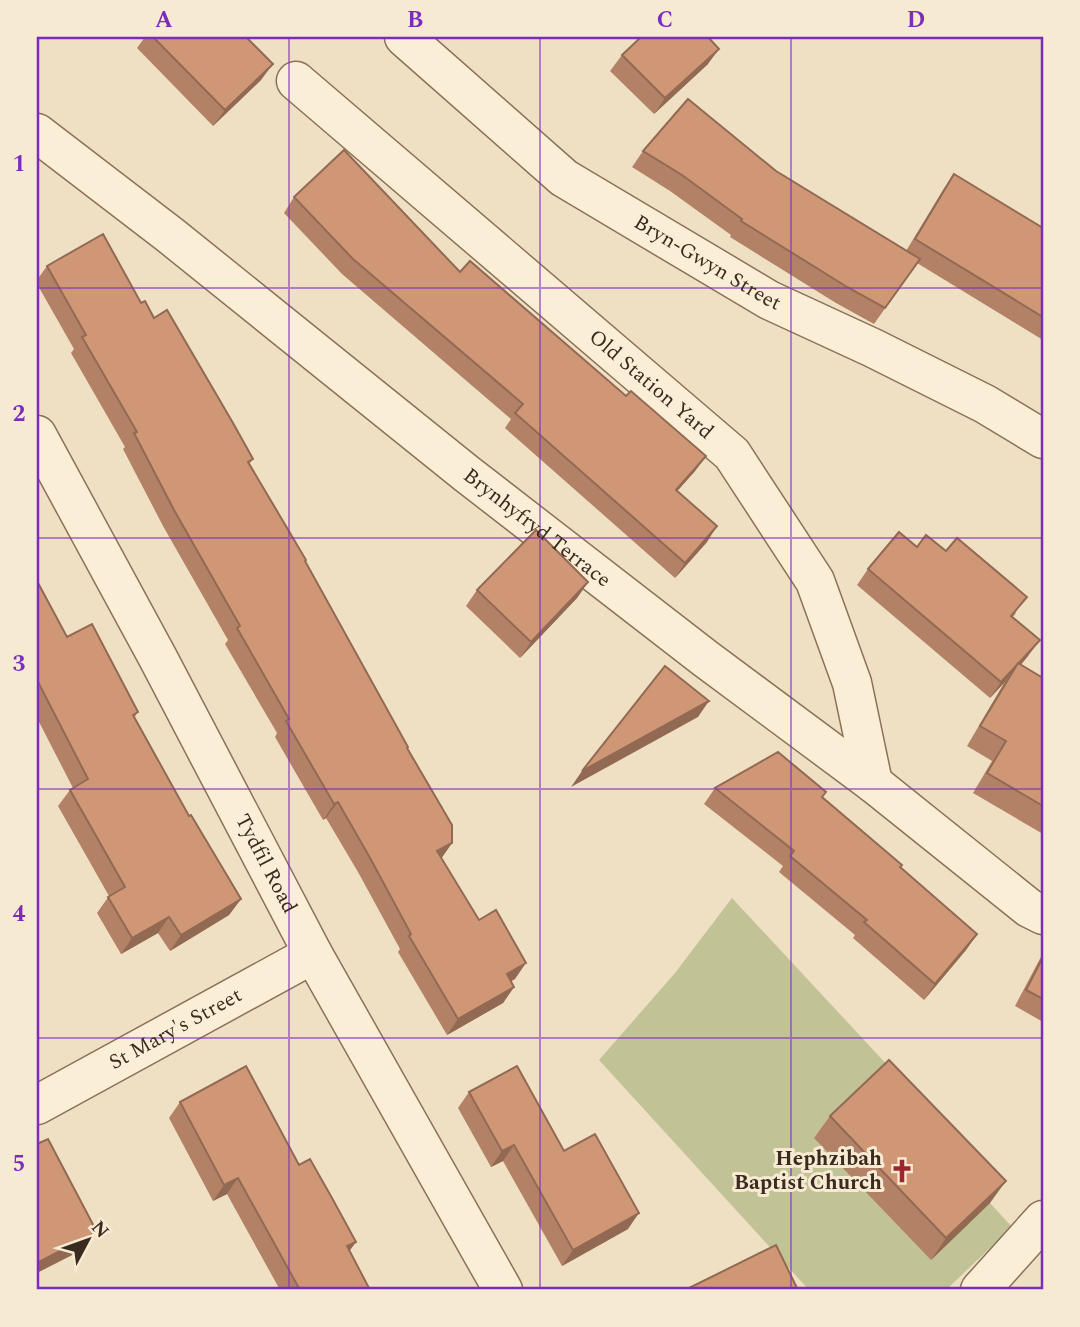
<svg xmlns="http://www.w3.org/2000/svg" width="1080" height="1327" viewBox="0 0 1080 1327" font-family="Spectral,serif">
	<rect width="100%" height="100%" fill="#f0e0c3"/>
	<polygon fill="#c1c396" points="732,898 891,1069 990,1203 1012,1227 946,1290 809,1290 599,1060 675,973"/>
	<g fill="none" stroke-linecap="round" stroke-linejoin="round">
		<g stroke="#8b7159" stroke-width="41">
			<g id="minor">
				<path id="s1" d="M404 37 564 178 769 300 873 348 985 404 1043 439"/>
				<path id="s2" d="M296 81 732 454 815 581 852 683 873 783"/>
				<path id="s3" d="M37 133 170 235 467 474 706 659 873 783 1029 908 1043 915"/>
				<path id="s4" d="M37 435 158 658 313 954 503 1290"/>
				<path id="s5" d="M37 1105 313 954"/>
				<polyline points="980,1290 1043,1220"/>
			</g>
		</g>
		<use href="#minor" stroke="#faeed7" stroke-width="38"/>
	</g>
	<g fill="#b38266">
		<polygon points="145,37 246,37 261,80 213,126 137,48"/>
		<polygon points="622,55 708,64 654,114 610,71"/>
		<polygon points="643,151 776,171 906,251 943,190 954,174 1043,228 1043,340 917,263 874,324 836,303 730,237 731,235 670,191 632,167"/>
		<polygon points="294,197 460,272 706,456 695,471 677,491 707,542 675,578 505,428 511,419 342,274 284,213"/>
		<polygon points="47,266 141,303 154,318 253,459 249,464 306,560 305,562 407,748 452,843 441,858 515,979 511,981 514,987 503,1003 447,1035 398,952 400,949 358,872 326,818 323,820 275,737 277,733 225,644 228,640 163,526 123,449 125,447 71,353 74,349 37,284 37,280"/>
		<polygon points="917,547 1016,613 1012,618 1028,656 1021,665 1043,678 1043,834 973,793 992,761 967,746 1004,683 990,698 857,585 868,569"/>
		<polygon points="37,581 67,637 138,712 134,718 189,816 241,899 229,915 170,951 158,933 121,954 97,913 109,896 58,806 70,790 73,788 37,718"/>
		<polygon points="588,582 577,598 520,658 466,606 477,590"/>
		<polygon points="715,788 822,797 977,934 966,950 924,1000 853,938 855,935 779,872 783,866 704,804"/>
		<polygon points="1043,953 1043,1022 1015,1006"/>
		<polygon points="469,1092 564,1151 628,1229 562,1266 503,1161 491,1167 458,1108"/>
		<polygon points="180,1102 299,1165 356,1242 349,1251 370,1290 280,1290 227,1194 213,1201 169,1118"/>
		<polygon points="830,1116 990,1203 931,1260 814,1138"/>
	</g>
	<g fill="#926a53">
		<polygon points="719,49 708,64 654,114 665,98"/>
		<polygon points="273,64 261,80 213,126 225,110"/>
		<polygon points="706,456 695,471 665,505 676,490"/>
		<polygon points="717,526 707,542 675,578 685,563"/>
		<polygon points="588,582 577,598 520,658 531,642"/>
		<polygon points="1040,640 1028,656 1010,676 1017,666"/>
		<polygon points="1015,667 1004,683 990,698 1001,682"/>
		<polygon points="709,701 698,717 571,787 582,771"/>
		<polygon points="338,802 326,818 323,820 334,804"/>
		<polygon points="452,843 441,859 437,851"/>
		<polygon points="241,899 229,915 170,951 181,935"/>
		<polygon points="169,917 158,933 121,954 132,938"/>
		<polygon points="977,934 966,950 924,1000 935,984"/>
		<polygon points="526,963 515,979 495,990 507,974"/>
		<polygon points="514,987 503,1003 447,1035 458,1019"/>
		<polygon points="514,1145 503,1161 491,1167 502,1151"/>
		<polygon points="238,1178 227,1194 213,1201 224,1185"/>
		<polygon points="1006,1181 990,1203 931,1260 946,1238"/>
		<polygon points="639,1213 628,1229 562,1266 573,1250"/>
		<polygon points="97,1232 86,1248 37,1273 37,1263"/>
		<polygon points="356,1242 345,1257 347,1246"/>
	</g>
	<g fill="#d09777" stroke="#926a53" stroke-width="2">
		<polygon points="153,37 246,37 273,64 225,110"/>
		<polygon points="641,37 708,37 719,49 665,98 622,55"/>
		<polygon points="688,99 776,171 920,259 885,308 847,287 741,221 742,219 682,175 643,151"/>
		<polygon points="344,150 460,272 470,261 626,396 631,391 706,456 676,490 717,526 685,563 515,413 523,404 353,259 294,197"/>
		<polygon points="954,174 1043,228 1043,317 915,239"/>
		<polygon points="103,234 141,303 145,301 154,318 167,310 233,423 253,459 248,462 306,560 305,561 408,747 407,748 452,825 452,843 437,851 479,920 496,910 526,963 507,974 514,987 458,1019 409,936 411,934 369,856 338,802 334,804 286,721 289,719 237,628 240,626 174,510 134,433 137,432 82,337 86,335 47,266"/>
		<polygon points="536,530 588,582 531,642 477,590"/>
		<polygon points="899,532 917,547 926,535 946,551 957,538 1027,597 1011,616 1040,640 1001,682 868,569"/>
		<polygon points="37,581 67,637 92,624 138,712 133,715 189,816 191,815 241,899 181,935 169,917 132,938 108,897 125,887 70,790 88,779 37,680"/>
		<polygon points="1018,663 1043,678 1043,806 987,773 1006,741 980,726"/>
		<polygon points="665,666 709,701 582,771"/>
		<polygon points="778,752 826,792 822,797 902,865 900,867 977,934 935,984 864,922 867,920 790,856 794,851 715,788"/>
		<polygon points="1043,957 1043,999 1026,990"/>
		<polygon points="889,1060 1006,1181 946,1238 830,1116"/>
		<polygon points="246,1066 299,1165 310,1159 332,1198 356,1242 347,1246 370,1290 300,1290 238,1178 224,1185 180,1102"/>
		<polygon points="517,1066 564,1151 595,1134 639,1213 573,1250 514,1145 502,1151 469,1092"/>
		<polygon points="48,1139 97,1232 37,1263 37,1144"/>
		<polygon points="776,1245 798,1290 685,1290"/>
	</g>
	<path fill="none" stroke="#7b2cbf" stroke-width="2" stroke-opacity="0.55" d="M289 37V1290M540 37V1290M791 37V1290M37 288H1043M37 538H1043M37 789H1043M37 1038H1043"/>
	<defs>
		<g id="church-bare" transform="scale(1.89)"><path d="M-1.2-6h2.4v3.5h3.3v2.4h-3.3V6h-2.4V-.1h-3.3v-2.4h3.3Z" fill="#9d262e" stroke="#f7ead3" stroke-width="2.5" paint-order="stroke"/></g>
	</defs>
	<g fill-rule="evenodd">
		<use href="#church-bare" x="902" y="1171"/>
	</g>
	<g text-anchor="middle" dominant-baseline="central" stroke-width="6" stroke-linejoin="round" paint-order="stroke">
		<g font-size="21" fill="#3b2a1e" stroke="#f7ead3">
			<text stroke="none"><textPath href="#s1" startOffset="380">Bryn-Gwyn Street</textPath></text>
			<text stroke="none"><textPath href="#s2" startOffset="467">Old Station Yard</textPath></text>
			<text stroke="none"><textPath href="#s3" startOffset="637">Brynhyfryd Terrace</textPath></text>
			<text stroke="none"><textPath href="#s4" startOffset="486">Tydfil Road</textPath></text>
			<text stroke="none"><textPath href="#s5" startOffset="158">St Mary's Street</textPath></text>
		</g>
		<g font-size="21" font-weight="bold" fill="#3b2a1e" stroke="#f7ead3" text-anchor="end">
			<text x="882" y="1159">Hephzibah<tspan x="882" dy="24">Baptist Church</tspan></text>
		</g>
	</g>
	<rect width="1080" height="1327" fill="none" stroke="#f7ead3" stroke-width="77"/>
	<g transform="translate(88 1240) rotate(49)" stroke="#f7ead3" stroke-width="5" paint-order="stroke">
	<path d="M0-5L12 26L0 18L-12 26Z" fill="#3b2a1e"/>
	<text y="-10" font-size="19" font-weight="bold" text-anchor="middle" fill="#3b2a1e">N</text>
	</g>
	<rect x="38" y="38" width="1004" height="1250" fill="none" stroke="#7b2cbf" stroke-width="2.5"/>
	<g font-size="23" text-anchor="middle" font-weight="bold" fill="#7b2cbf">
		<text x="164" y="27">A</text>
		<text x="415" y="27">B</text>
		<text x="665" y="27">C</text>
		<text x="916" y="27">D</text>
		<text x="19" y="171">1</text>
		<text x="19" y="421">2</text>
		<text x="19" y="671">3</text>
		<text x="19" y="921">4</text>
		<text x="19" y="1171">5</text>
	</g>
</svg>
